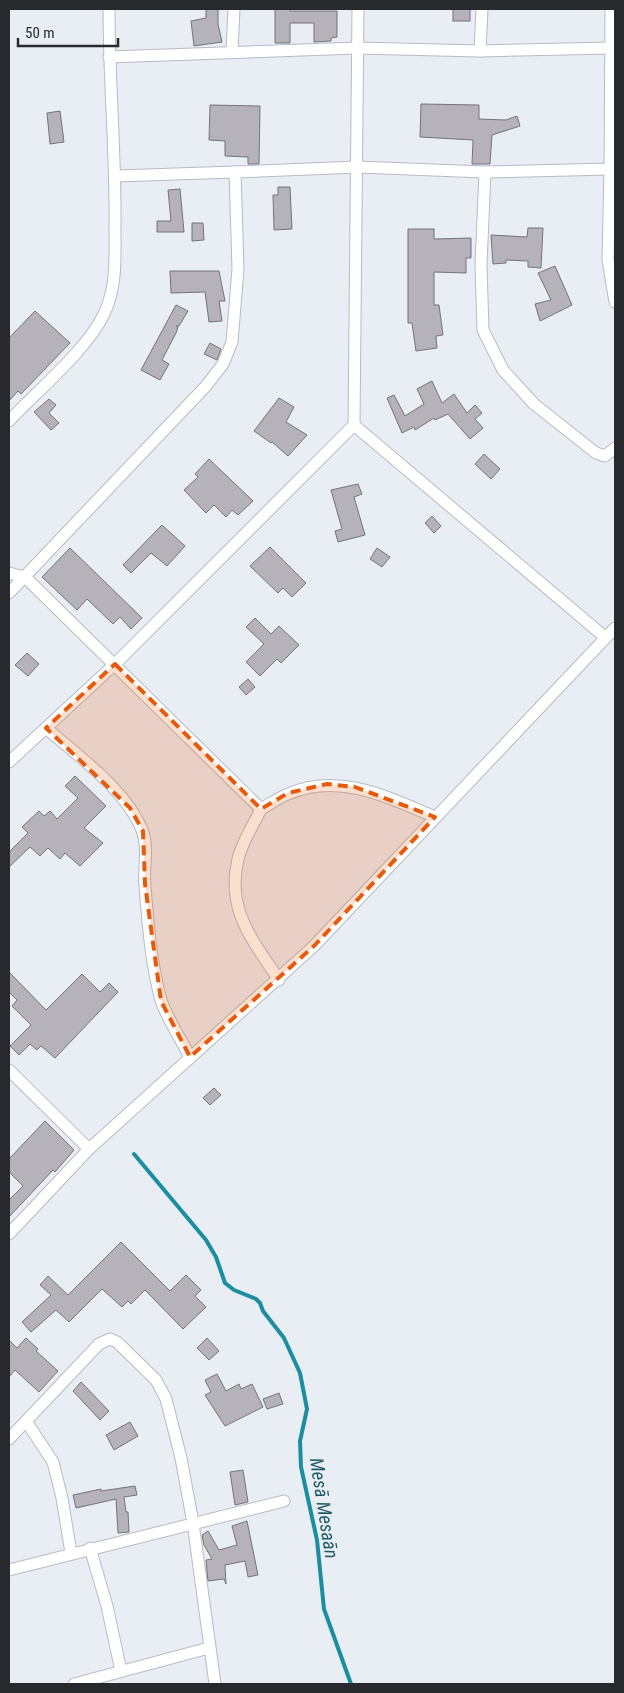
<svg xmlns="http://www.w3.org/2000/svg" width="624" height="1693" viewBox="0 0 624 1693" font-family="'Roboto Condensed',sans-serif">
	<rect width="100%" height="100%" fill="#e9eef5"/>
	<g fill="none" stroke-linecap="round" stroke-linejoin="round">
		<polyline stroke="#1b8ea1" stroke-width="4" points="134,1154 206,1240 216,1257 225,1283 234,1290 256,1299 260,1303 263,1311 284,1338 300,1373 307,1409 300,1441 301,1467 317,1540 324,1609 351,1684"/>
	</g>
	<g fill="#b5b2b9" stroke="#757379">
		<polygon points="206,9 218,9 218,24 222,42 194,46 191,21 206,18"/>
		<polygon points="275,9 290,9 290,11 337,11 337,37 331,38 331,41 314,42 314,23 290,23 290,43 275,43"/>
		<rect x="453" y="9" width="17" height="12"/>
		<polygon points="421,104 479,105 479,119 506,120 517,116 520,126 492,135 490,164 472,164 473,140 420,137"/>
		<polygon points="210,105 260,106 259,164 248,164 248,157 225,156 225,141 209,140"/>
		<polygon points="60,111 64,142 50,144 47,113"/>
		<polygon points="278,187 290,187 292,229 274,230 273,195 278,195"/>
		<polygon points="180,189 184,232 157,232 157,221 171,221 168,190"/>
		<polygon points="192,223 203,223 204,240 192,241"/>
		<polygon points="528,228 543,228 541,268 528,267 528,261 506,260 506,263 493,264 491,235 527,237"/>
		<polygon points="408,229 434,229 434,239 471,238 471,258 466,258 466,273 434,272 434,305 439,305 443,335 436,336 437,348 416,351 412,323 408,323"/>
		<polygon points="555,266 572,305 540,321 535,304 551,300 538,273"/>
		<polygon points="170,271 219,271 225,301 219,301 222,321 209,322 205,292 171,293"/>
		<polygon points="176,305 188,311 179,326 176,326 178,327 176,333 162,360 169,364 160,380 141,370"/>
		<polygon points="35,311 70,343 21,394 18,391 9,401 9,338"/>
		<polygon points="210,343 221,349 217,360 204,354"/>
		<polygon points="432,381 442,403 454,394 467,413 475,405 482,413 475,419 483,428 470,439 448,414 435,420 434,418 415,430 414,427 402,433 387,398 394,395 405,416 424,404 417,389"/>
		<polygon points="279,398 294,407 286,422 307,435 288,456 272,442 271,443 254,431"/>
		<polygon points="49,399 56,405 49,413 59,423 51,430 34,412"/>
		<polygon points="484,454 500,469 491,479 475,464"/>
		<polygon points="209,459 253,501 238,515 232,510 226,517 214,505 206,513 184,490 198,477 195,474"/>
		<polygon points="358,484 362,494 354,497 365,535 338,542 335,531 342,529 331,490"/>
		<polygon points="432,516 441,526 434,533 425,523"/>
		<polygon points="162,525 185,546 167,566 151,553 131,573 123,565"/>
		<polygon points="270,547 306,583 292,597 283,588 278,593 250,566"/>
		<polygon points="70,548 142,618 131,629 120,617 113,624 87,599 77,610 42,577"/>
		<polygon points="377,548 390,557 382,567 370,559"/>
		<polygon points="255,618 271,634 279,626 299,645 281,663 277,659 260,676 246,662 264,644 246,627"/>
		<polygon points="27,653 39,664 28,676 15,665"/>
		<polygon points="248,679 255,687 246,695 239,687"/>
		<polygon points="75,776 106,806 84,828 103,843 80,866 65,853 60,859 48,848 40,856 30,847 9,867 9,852 28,833 22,827 39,811 44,816 50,811 57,819 78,798 65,786"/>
		<polygon points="9,972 46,1010 82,974 100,992 109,983 118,992 55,1058 41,1046 37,1050 30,1044 19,1055 10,1046 31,1025 12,1006 17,1000 9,992"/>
		<polygon points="214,1088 221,1095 210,1105 203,1098"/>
		<polygon points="45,1121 74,1150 55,1172 53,1170 9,1217 9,1200 23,1186 9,1172 9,1159"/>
		<polygon points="121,1242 170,1291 186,1275 201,1290 195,1296 206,1307 183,1329 145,1290 131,1304 128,1301 122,1307 102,1289 69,1322 56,1310 31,1332 22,1322 51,1295 40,1285 48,1276 68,1295"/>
		<polygon points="26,1338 38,1349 36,1351 58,1371 39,1392 15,1370 9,1377 9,1340 17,1348"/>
		<polygon points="207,1338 219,1351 209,1360 197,1348"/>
		<polygon points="217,1374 226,1391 239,1384 241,1389 252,1384 263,1407 225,1426 205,1395 211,1392 205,1380"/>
		<polygon points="81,1382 109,1411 100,1420 73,1391"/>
		<polygon points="279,1393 283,1404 267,1409 263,1399"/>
		<polygon points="130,1422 138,1436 114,1450 106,1435"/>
		<polygon points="243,1470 248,1502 235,1505 230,1472"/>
		<polygon points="135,1486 137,1495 124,1497 126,1512 128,1512 129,1532 118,1533 116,1499 76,1508 73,1495 101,1489 101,1491"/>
		<polygon points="247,1521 258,1575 248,1577 245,1561 225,1565 226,1584 224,1579 208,1581 206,1560 212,1559 204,1545 202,1535 208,1531 219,1550 237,1545 232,1526"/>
	</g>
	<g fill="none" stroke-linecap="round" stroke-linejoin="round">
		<g stroke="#b7bbc2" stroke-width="13">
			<g id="minor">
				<polyline points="232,51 234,9"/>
				<polyline points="480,51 482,9"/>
				<polyline points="109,57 357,48 480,51 612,48"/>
				<polyline points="610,169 608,260 615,302"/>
				<polyline points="485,172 481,265 483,330 503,370 534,404 596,453 605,456 615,448"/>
				<polyline points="116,176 235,172"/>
				<path d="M9 421C37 391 87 350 104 314 117 287 115 257 115 228 116 155 109 82 109 9"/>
				<polyline points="354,425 606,638"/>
				<path d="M9 573 25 577 261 809C270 804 278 798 288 794 339 772 387 797 435 817"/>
				<polyline points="9,593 206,386 223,364 232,342 238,269 235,172 357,167 485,172 610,169 611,9"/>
				<path d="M46 728C78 756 126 790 142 830 149 847 143 868 145 886 148 924 151 964 161 1000 167 1019 181 1039 190 1057"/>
				<polyline points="9,762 115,664 354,425 358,9"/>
				<path d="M261 809C254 824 242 842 238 859 226 910 252 939 279 980"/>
				<polyline points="9,1070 89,1149"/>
				<polyline points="9,1234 89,1149 314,946 615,628"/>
				<polyline points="26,1421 53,1462 62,1498 71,1553"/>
				<polyline points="9,1439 99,1344 110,1339 117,1342 156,1380 166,1399 181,1458 193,1523 215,1684"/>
				<polyline points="90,1548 107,1606 121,1671"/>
				<polyline points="9,1570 284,1501"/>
				<polyline points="74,1684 209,1648"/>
			</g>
		</g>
		<use href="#minor" stroke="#fff" stroke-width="11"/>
	</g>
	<path fill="#e8590c" fill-opacity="0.2" stroke="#e8590c" stroke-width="4" stroke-dasharray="10 6" stroke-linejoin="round" d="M115 664 261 809 288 793 327 784 355 787 435 817 314 946 190 1057 161 1001 145 884 143 831 130 808 46 728Z"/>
	<g text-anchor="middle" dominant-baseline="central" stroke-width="4" stroke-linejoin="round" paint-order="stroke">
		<g font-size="19" font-style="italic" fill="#1f5964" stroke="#e9eef5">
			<text transform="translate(324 1508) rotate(81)">Mesā Mesaān</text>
		</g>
	</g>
	<rect width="624" height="1693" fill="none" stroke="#28292c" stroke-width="20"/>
	<path d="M18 38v8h100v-8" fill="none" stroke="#28292c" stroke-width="2.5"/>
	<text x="25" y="38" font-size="15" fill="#28292c" stroke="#e9eef5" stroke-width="4" paint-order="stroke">50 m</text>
</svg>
